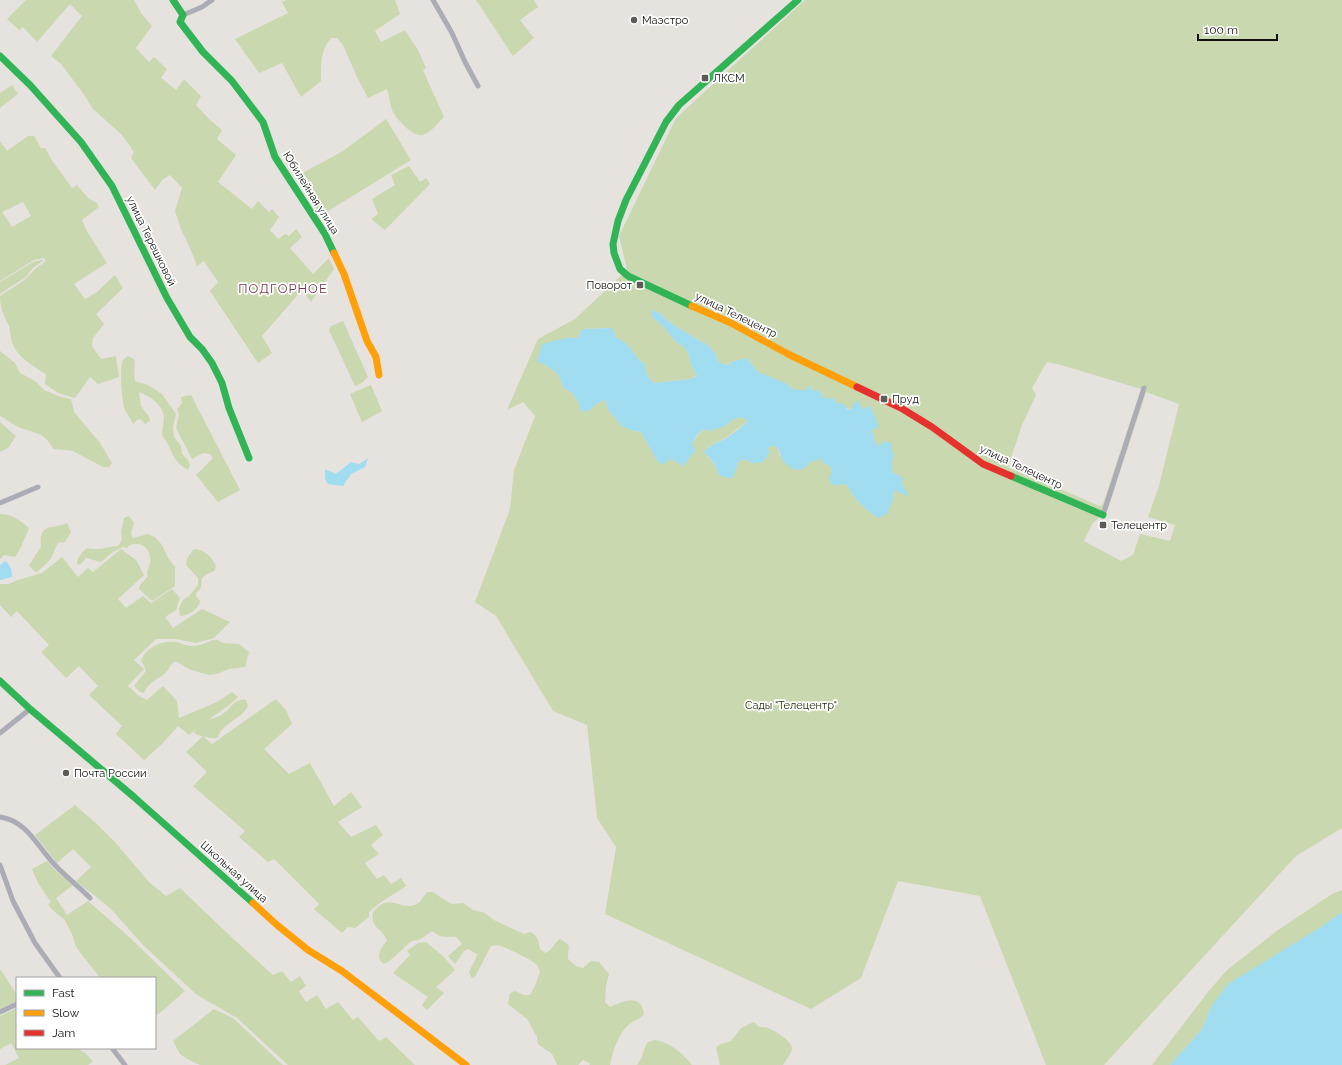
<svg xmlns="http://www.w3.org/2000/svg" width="1342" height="1065" viewBox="0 0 1342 1065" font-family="Raleway,sans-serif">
	<rect width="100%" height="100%" fill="#e6e2de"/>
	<g fill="#cad8af" fill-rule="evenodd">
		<polygon points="26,0 134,0 141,13 152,26 136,48 149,62 154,57 167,69 161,78 176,90 184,79 201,96 196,105 209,119 222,130 217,139 236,155 218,182 252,209 258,201 269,212 272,209 279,217 270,230 278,239 285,234 289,236 296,229 302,237 290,248 313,274 329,258 334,269 311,302 302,290 262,336 272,353 258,363 210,291 218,282 204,261 197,266 190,248 181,229 175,211 182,188 170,175 162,180 155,190 131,158 134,152 122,135 92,108 83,93 61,64 51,56 82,16 70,4 37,42 23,27 19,30 7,19"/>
		<path d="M286 0H395L400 14 375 31 381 42 405 30 418 50 426 68 423 70 444 117C438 123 432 131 425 134 415 140 396 119 392 110 390 103 389 96 387 89L368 98 357 77 343 45 337 38H331C320 51 321 65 321 81L301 97 282 63 259 73 235 39 288 13 282 2Z"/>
		<polygon points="476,0 534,0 538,7 520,20 534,38 513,56"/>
		<path d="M805 0H1342V828L1296 856 1104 1065H1046L980 896 898 881 861 978 811 1009 605 914 616 847 597 818 587 725 553 711 496 616 475 602 510 509 514 470 535 416 523 402 507 410 538 339 575 319 627 270 619 236 676 118ZM651 311 660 313 668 321 683 331 709 346 714 352 719 362 725 365 734 361 747 358 758 372 767 377 785 383 795 390H806L810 386 813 391 821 394 824 399H835L836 403 851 410 860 404 862 409 866 408 875 428 871 431 874 435V441L879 446 894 455 892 461V472C901 476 902 483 900 492L894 490 893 500 878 518 867 510 856 499 846 484 837 485 830 466 823 463 822 458 810 462 807 466 780 456 778 448 774 446 767 448 769 451 767 457 761 463H752L745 459 738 462 736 469 719 475 714 463 707 456 708 447 727 437 748 421 742 417 732 420 725 426 704 429 698 435 678 462 671 459H656L641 432 634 431 615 417 608 410 605 399 598 403 587 412 581 411 579 403 572 393 563 387 558 374 544 364 566 338H578L582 329 611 328 616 338C631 342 632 356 645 364L647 375 653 383 691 379 697 375 690 362 689 354 684 347 675 341 663 326 653 318ZM1047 362 1061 365 1141 389 1103 504 1100 506 1008 467 1022 425 1036 395 1032 388ZM1146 392 1179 404 1159 486 1148 517 1175 525 1170 541 1140 534 1133 555 1121 561 1084 541 1092 524 1108 509Z"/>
		<polygon points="12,85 18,94 0,108 0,93"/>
		<polygon points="386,119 411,160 320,216 297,176 343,151"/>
		<path d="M28 136H34L41 148H45L53 162 72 188 77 185 88 198 97 203 99 207 82 220 88 233 107 263 74 284 85 299 97 292 115 275 123 288 96 314 104 324 93 338 92 346 101 359 116 356 119 377 98 384 90 377 75 398 58 393 45 384 46 374C34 367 16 356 12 342 10 337 11 331 9 326 4 316 0 308 0 296L26 279 35 269 46 261 44 258 34 260 0 281V141L7 151ZM23 202 31 216 12 227 2 212Z"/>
		<polygon points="409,166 420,182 426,178 430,184 385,230 371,219 378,214 372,199 395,185 391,175"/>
		<polygon points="41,260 44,260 33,268 26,277 1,293 0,295 0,282 33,262"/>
		<polygon points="343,321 368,377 362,383 355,386 329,330 331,326"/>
		<path d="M0 351 15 363 20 373 35 381 44 390 61 397 71 399 74 412 100 443 112 463 109 467H103L73 451 53 449C45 430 29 433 14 425 9 422 5 418 0 416Z"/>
		<path d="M128 356 134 359C136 367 133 373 135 381L148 385 162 394 176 414 173 428 174 437 181 446 182 454 188 460 190 465 188 470C177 465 172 454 168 444 166 441 162 437 162 433 162 428 164 422 164 417 163 405 149 395 139 392L141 406 149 417 150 421 145 424 142 420 138 419 133 424C131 420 128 415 125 410 122 402 119 368 123 360 124 359 126 357 128 356Z"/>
		<polygon points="371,385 382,411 362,422 350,394"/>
		<polygon points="191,395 240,490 218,502 196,475 213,458 210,454 203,453 192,459 176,428 179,414 177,409 182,403 181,397"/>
		<polygon points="0,422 16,436 8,448 0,452"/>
		<path d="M0 514C12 514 19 520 29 528L21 547 15 557 4 555 0 559Z"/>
		<path d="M129 516 134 523 131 533 133 538 148 534 155 537 162 545 168 558 175 567V586L152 601 139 589 140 585 148 576C146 571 149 569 150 564 152 554 146 543 135 544 131 544 129 545 127 548L123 547 113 552 101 562 86 558 80 565 77 564C77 557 82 552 87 548 101 551 105 547 118 546L122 540 121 532 124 518Z"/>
		<path d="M67 523 71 532 65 542 58 543C55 548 54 553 51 558 48 563 42 567 37 572L34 571 29 565 41 547C39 522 51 530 67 523Z"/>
		<path d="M121 549 136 560 144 575 118 599 126 608 143 596 151 603 172 589 180 598 176 610 165 617 173 628 202 609 230 622 214 638 196 643 176 639H156L134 660 144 669 128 686 139 696 147 700 163 686 177 701 179 718 217 702 232 692 238 697 228 706 208 720C214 718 219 717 224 713 231 708 236 697 246 700L248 706C241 720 220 724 218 738 210 739 204 736 197 735L194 732 196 729 189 735 178 726 162 744 144 760 116 734 122 726 89 695 98 686 79 666 66 678 41 652 49 645 17 611 11 617 0 605V584H9L18 580 42 573 62 557 78 577 88 568 93 572Z"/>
		<path d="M194 549C205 550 211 556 216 566L214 571 207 574 202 578 201 588 196 593V596L200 601C198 610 189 615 180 616L179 608 183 600 189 596 198 585V578L186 565 187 558Z"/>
		<path d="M213 640H218L223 643 239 644 249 652 245 667 229 669 217 674 209 675 191 670 177 662H174C171 664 170 667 168 670 160 680 150 679 144 693L140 692 134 686 146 671 144 665 141 661C146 647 162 640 176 642 181 643 186 646 192 646 199 646 206 643 213 640Z"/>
		<path d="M276 699 286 710 292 724 264 749 289 774 310 763 334 806 351 792 362 807 338 822 351 837 376 825 383 835 371 845 379 854 365 863 377 879 384 875 391 884 401 878 406 886C393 895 381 901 369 912V917L355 928 348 927 342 933 314 909 319 904 274 859 268 862 239 837 245 831 193 786 207 772 186 752 203 736 212 744Z"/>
		<polygon points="75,805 98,825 114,841 149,882 166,896 180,888 228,934 273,975 282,971 291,982 300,976 306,986 299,991 306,1002 317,995 326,1009 338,1002 353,1020 358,1017 379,1041 386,1037 415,1065 288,1065 237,1018 197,995 143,945 110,908 76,881 91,867 73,849 57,863 35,835"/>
		<polygon points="47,861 56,871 73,885 56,898 67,915 88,901 128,936 185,991 161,1012 155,1016 155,978 100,978 76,947 72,934 64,919 57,914 48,905 51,902 38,883 32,869"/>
		<polygon points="1342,890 1342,912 1211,1007 1202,1029 1170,1065 1152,1065 1208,992 1227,970 1278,930 1332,894"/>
		<path d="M427 892H433L446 901 452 904 463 903 473 910 485 913 494 920 524 934 530 932C539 937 538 940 540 949L545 953C552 951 554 943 560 939 574 946 567 948 568 959L576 966 583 968 591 961 599 962 609 974 606 986 605 1002 610 1007C622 1002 641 992 644 1014 641 1019 636 1019 631 1023 619 1031 613 1051 610 1065H590L589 1063 583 1060 578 1065H557L552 1054 538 1044 537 1037 527 1019 508 1004 510 993 515 991 524 995H530L535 986 540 972 537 965 532 961 513 951 498 945 491 946 475 977 472 978 469 973C471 966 476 961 477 954L468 949 464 951 455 964 448 956 462 944 456 937C445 936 442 939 432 931 427 934 423 938 418 940 414 941 412 940 409 943 402 949 392 961 384 964 374 959 381 947 387 941 383 930 376 930 373 921 372 917 372 913 375 910 388 893 400 910 415 905 421 903 423 896 427 892Z"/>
		<polygon points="426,942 444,957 455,970 436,987 444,993 427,1010 422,1005 428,997 393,973 410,955 407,951 418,943"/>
		<polygon points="0,969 17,995 17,1001 0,1009"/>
		<polygon points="17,1008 17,1048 77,1048 86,1054 93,1061 88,1065 5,1065 19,1058 11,1043 0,1049 0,1016"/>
		<polygon points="214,1009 233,1018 283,1065 200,1065 187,1059 180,1054 173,1041"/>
		<path d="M754 1022 759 1027C762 1027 765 1027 768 1028 774 1030 792 1041 792 1048 792 1053 786 1060 783 1065H720L716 1047 721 1044 731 1041 741 1028Z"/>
		<path d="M654 1040C668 1041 683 1053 692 1065H637C643 1058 643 1050 647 1043Z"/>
	</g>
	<g fill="#a0ddf0">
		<path d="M650 310 660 313 668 321 683 331 709 346 714 352 719 362 726 365 734 361 747 358 758 372 785 383 795 390H806L809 385 813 391 818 390 824 398 835 399 836 403 844 404 847 409 851 410 853 405 858 400 862 409 870 406 879 426 878 428H875L871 431 874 435V441L879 446 885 441 891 443V450L894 455 892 461V472L903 478 902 484 909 496 905 495 894 490 893 500 887 514 878 518 867 510 856 499 846 484 837 485 831 484 829 478 832 472 830 466 823 463 822 459 810 462C804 472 793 472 785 463 781 459 780 453 778 448L774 446 767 448 770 451 767 457 761 463H752L745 459 738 462 733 478H726L719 475 714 463 704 452C710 444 720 442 728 437 735 432 741 427 748 421L742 417 732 420 725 426 711 431 704 429 697 435 692 443 695 451 683 466 671 459 662 465 656 459 641 432 634 431 623 427 608 410 605 400 598 403 587 412 581 411 579 403 572 393 563 387 558 374 544 364 537 362 542 344 566 338H578L582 329 612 328 616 338C631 342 632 356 645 364L647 375 653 383 691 379 697 376 690 362 689 354 684 347 675 341 663 326 653 318Z"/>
		<polygon points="368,458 365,467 351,474 343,486 328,484 325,479 325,469 336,474 351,462 359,464"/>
		<path d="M5 561C11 565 12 570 12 577L0 580V565Z"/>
		<polygon points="1342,912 1342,1065 1170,1065 1202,1029 1211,1007 1228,984 1321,927"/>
	</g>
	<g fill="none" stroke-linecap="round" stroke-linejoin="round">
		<g stroke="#abacb6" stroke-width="5">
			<polyline points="433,0 452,33 465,62 478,86"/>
			<polyline points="183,15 202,7 212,0"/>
			<polyline points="0,503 38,487"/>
			<polyline points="1103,515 1144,388"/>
			<polyline points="0,733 30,709"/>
			<path d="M0 817C27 821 37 846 54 864 65 876 78 886 90 898"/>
			<polyline points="0,865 13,901 35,943 60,978"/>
			<polyline points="0,1012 17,1004"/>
			<polyline points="112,1048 125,1065"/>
		</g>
		<g stroke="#30b455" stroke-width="7">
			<polyline points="173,0 183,15 180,22 203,52 232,81 263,122 275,157 325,234 334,253"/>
			<polyline points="0,56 30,85 81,142 112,186 167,298 190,337 202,349 212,363 222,383 229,408 249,458"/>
			<polyline points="692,306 628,276 620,269 614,253 613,244 618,221 626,200 666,122 679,105 798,0"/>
			<polyline points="1011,476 1103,515"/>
			<polyline points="0,681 30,709 134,797 253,903"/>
		</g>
		<g stroke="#ff9f0a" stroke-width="7">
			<polyline points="334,253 344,274 367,341 376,357 379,375"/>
			<polyline points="692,306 731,323 788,354 857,387"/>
			<polyline points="253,903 277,925 308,950 342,971 466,1065"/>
		</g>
		<polyline stroke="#e5322d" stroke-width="7" points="857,387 901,408 932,427 983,464 1011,476"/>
	</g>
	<g fill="#5d5a57" stroke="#fff" stroke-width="1.5">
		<circle cx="634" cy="20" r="4"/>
		<rect x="701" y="74" width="8" height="8" rx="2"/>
		<rect x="636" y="281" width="8" height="8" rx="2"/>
		<rect x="880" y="395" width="8" height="8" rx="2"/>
		<rect x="1099" y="521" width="8" height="8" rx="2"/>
		<circle cx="66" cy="773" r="4"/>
	</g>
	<g text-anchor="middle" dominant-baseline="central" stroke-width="3.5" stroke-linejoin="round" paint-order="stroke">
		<g font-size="11" fill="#13110f" stroke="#fff" text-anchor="start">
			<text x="642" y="20">Маэстро</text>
			<text x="713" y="78">ЛКСМ</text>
			<text x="632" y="285" text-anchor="end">Поворот</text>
			<text x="892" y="399">Пруд</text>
			<text x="1111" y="525">Телецентр</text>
			<text x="74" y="773">Почта России</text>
		</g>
		<g font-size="11" fill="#13110f" stroke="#fff">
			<text transform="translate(311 193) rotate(58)">Юбилейная улица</text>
			<text transform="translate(151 241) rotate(64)">улица Терешковой</text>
			<text transform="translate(736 315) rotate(26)">улица Телецентр</text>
			<text transform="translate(1021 467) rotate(25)">улица Телецентр</text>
			<text transform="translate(234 872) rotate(42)">Школьная улица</text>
		</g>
		<g font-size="11" fill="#24300c" stroke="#fff">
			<text x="791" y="705">Сады "Телецентр"</text>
		</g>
		<g font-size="13" letter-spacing="1" fill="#7b364d" stroke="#fff">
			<text x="283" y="288">ПОДГОРНОЕ</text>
		</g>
	</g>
	<rect x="16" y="977" width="140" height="72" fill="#ffffff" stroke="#a1a09f"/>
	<rect x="24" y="990" width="20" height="6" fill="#30b455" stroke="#a1a09f"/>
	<text x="52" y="997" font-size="12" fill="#13110f">Fast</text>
	<rect x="24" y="1010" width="20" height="6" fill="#ff9f0a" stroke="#a1a09f"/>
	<text x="52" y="1017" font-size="12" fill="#13110f">Slow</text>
	<rect x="24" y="1030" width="20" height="6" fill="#e5322d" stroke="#a1a09f"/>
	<text x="52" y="1037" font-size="12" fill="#13110f">Jam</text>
	<path d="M1198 34v6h79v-6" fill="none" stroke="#13110f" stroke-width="2"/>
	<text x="1204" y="34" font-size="12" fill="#13110f" stroke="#ffffff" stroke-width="3" paint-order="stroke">100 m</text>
</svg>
